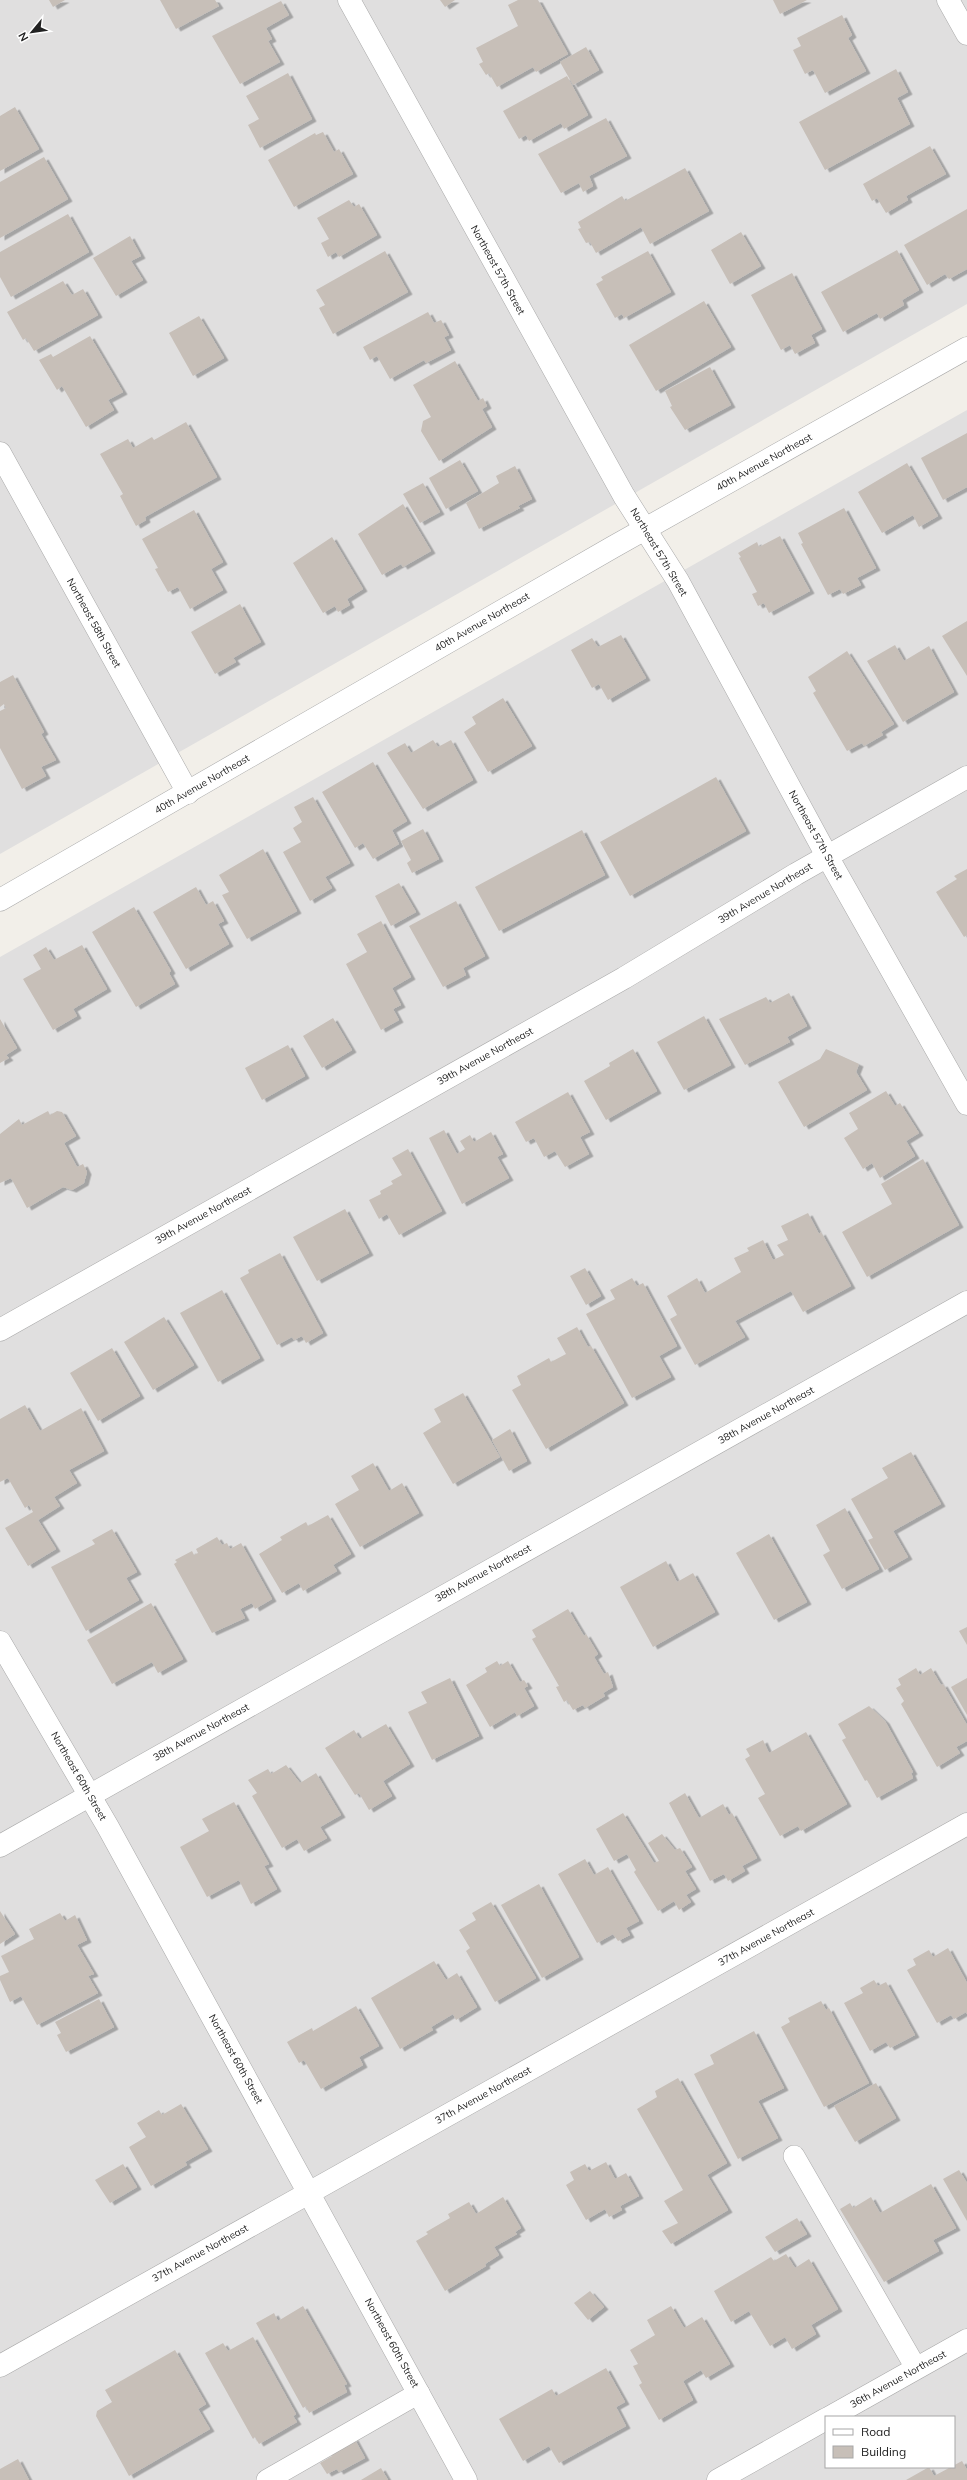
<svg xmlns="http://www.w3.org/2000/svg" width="967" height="2480" viewBox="0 0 967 2480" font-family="Mulish,sans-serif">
	<defs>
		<filter id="shadow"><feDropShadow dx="4.5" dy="2.5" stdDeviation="0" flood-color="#0004"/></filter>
	</defs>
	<rect width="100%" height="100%" fill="#f2efe9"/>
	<g fill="#e0dfdf" fill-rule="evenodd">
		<polygon points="0,0 967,0 967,304 0,854"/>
		<path d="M967 410V2480H0V957ZM826 2417H954V2467H826Z"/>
	</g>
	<g fill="#c7bfb8" filter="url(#shadow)">
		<polygon points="49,0 65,0 53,7"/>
		<polygon points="160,0 215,0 219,6 176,29"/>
		<polygon points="440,0 455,0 445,7"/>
		<polygon points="518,0 538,0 568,54 536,72 533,67 497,87 489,73 486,75 479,64 483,62 476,48 518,26 508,5"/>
		<polygon points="773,0 807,0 780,14"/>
		<polygon points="281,1 289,15 266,28 272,39 268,41 280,62 240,84 212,36"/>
		<polygon points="842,15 852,35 848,38 866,71 825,93 813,70 805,74 793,50 801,46 797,38"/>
		<polygon points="586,47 599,70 573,85 560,62"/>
		<polygon points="896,69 908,92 897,98 910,124 825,170 799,122"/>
		<polygon points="288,73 312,119 260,148 248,125 259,119 246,96"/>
		<polygon points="567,76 588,115 564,129 561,123 529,141 526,135 519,139 503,111"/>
		<polygon points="15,107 39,149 0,171 0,116"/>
		<polygon points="606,118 627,156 589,176 593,186 583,192 579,183 561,193 538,154"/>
		<polygon points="323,132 334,152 339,149 353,174 294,207 268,160 315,133 316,135"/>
		<polygon points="930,146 946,174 906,196 908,200 886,213 877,198 872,201 863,184"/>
		<polygon points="44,157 68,199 0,238 0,182"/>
		<polygon points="685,168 709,211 650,244 641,227 596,253 590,242 586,243 578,229 581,228 578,222 622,196 625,201"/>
		<polygon points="349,200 354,207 359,204 377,235 339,257 336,252 328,257 321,243 329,239 317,218"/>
		<polygon points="967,209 967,269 949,279 945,274 927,285 904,245"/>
		<polygon points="68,214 89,252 11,297 0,277 0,252"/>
		<polygon points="741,232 761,266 730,284 711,250"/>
		<polygon points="130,236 141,256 131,261 143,280 116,296 93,258"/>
		<polygon points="897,250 919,290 902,300 904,305 880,319 877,313 843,332 821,292"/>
		<polygon points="385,251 408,292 333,334 319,308 325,305 316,290"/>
		<polygon points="648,251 671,292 624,318 622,314 615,318 596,284 603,280 601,277"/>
		<polygon points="792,273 822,329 811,335 815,343 795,354 790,345 781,350 751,295"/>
		<polygon points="63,281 72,295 83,289 98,315 34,351 26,338 23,340 7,312"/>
		<polygon points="704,301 731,347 656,391 629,345"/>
		<polygon points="428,312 434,323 441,320 449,335 444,337 451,350 426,363 424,360 390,379 377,356 370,360 363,347"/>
		<polygon points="199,316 224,358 193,376 169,333"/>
		<polygon points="90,336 123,392 108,400 114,410 86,427 62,386 57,390 39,360 51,354 53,357"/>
		<polygon points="455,361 478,401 483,398 487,406 482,409 492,427 439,461 421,431 423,421 431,417 413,385"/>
		<polygon points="710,367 731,405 685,430 670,407 672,406 665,391"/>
		<polygon points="186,422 217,477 145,517 146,520 136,526 120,496 123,494 100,454 128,439 133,448 152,437 154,440"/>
		<polygon points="967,433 967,487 943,500 921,458"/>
		<polygon points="460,460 478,491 446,509 429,478"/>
		<polygon points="907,463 938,516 919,527 913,515 882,533 858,492"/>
		<polygon points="515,466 532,499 518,506 520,508 479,529 466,503 499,483 496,476"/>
		<polygon points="423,483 440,512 420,523 403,494"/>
		<polygon points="403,504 431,551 403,567 401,564 382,575 358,534"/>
		<polygon points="844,508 876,568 857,578 861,585 843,594 840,589 828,595 801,544 803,543 798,533"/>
		<polygon points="194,510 223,562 211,569 223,590 190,609 178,587 168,592 155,569 158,568 142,539"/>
		<polygon points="780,536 810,591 769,613 764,603 758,606 752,594 757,592 739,558 741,557 738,553 757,542 759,547"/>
		<polygon points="332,537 363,589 347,599 350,605 338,612 335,606 323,613 293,563"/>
		<polygon points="240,604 261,642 233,658 236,662 215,674 191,632"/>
		<polygon points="967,621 967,676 942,636"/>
		<polygon points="621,635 646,678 608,700 599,684 592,688 571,650 592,638 598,647"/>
		<polygon points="895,645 904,661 929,646 954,692 903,722 867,661"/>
		<polygon points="847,651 894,724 881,732 883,735 864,746 862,743 847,751 813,693 816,691 808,677"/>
		<polygon points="13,675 44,732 41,734 56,760 41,767 46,776 22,789 0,748 0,711 6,708 4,704 0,707 0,682"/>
		<polygon points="503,698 532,746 488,772 464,732 476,724 472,717"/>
		<polygon points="433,740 438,747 451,740 473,780 423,809 387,753 405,743 411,753"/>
		<polygon points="373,762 407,821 392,830 399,844 373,859 363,843 355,848 322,792"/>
		<polygon points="716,777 746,831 630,896 600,842"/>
		<polygon points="313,797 350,863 325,877 332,888 310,901 283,852 301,842 293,828 302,822 294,807"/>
		<polygon points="423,829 439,859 412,873 407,863 411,860 401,841"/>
		<polygon points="582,830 605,875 499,931 475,887"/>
		<polygon points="263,849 297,911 247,939 222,895 229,892 219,875"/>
		<polygon points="967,869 967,935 964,937 936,892 957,879 954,876"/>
		<polygon points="399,883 416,912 391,926 375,896"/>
		<polygon points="196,887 206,905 213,901 224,921 218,924 229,944 186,969 153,912"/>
		<polygon points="456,901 485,956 463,968 466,975 443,987 409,926"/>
		<polygon points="134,907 171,971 169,973 175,984 136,1007 92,932"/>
		<polygon points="381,921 411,977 392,988 401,1005 393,1009 399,1020 381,1030 346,964 367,952 357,934"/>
		<polygon points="82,945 107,989 73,1009 77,1016 53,1030 23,979 41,969 33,955 46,947 54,960"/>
		<polygon points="789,993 807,1026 787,1037 790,1042 745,1065 719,1019 766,997 770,1003"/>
		<polygon points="704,1016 731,1065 684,1090 657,1042"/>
		<polygon points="333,1018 352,1050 322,1068 303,1036"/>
		<polygon points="0,1019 17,1048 6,1055 9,1058 0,1063"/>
		<polygon points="288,1045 305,1076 262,1100 245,1068"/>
		<polygon points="633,1049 657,1091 606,1120 584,1081 610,1066 609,1063"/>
		<polygon points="826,1049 859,1064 856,1072 867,1090 804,1127 778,1082 820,1059"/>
		<polygon points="886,1091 895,1106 900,1103 919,1133 906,1141 915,1156 880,1178 872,1163 863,1169 844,1138 858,1129 849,1113"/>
		<polygon points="568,1092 590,1132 580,1137 589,1154 565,1167 555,1151 544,1157 534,1138 526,1142 515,1122"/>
		<polygon points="48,1111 50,1115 57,1111 62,1112 76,1136 64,1143 77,1167 83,1164 87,1172 84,1183 72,1190 63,1187 27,1208 11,1178 0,1183 0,1134 19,1119 22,1125"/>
		<polygon points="444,1130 457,1154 465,1149 460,1141 470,1135 474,1142 491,1132 503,1154 497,1157 509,1178 462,1204 429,1138"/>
		<polygon points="408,1149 442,1211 399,1235 387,1214 379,1219 369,1200 381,1194 380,1191 393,1184 391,1181 402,1175 392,1158"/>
		<polygon points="923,1159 959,1225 867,1277 842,1232 892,1204 881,1184"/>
		<polygon points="345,1209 369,1253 317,1281 293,1237"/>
		<polygon points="808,1213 819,1234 821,1232 851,1286 803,1312 791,1291 735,1321 745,1337 695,1365 670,1319 677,1315 667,1296 697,1278 705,1293 741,1272 734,1258 749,1251 747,1248 763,1240 773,1260 784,1255 777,1245 788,1240 781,1226"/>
		<polygon points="280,1253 323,1333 306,1343 302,1336 294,1340 292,1337 277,1345 240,1278 249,1273 248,1270"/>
		<polygon points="585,1268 601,1296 586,1305 570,1276"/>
		<polygon points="632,1278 637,1286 643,1283 677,1346 659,1356 671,1377 632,1398 586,1314 615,1299 610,1290"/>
		<polygon points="222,1290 260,1358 218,1382 180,1313"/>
		<polygon points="164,1317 194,1365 153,1390 124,1342"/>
		<polygon points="577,1327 588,1347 591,1346 624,1403 546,1449 512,1390 521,1385 517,1376 549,1358 551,1362 566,1354 557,1338"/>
		<polygon points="112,1348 140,1396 98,1421 70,1373"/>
		<polygon points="463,1393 500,1457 453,1484 423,1433 441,1422 434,1409"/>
		<polygon points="25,1405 40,1431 81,1408 104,1451 69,1470 77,1483 54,1497 60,1506 38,1520 56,1549 28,1566 5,1528 33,1512 29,1505 25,1508 8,1478 0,1482 0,1419"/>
		<polygon points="510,1429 527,1461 509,1471 492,1440"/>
		<polygon points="911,1452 941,1504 893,1531 908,1557 885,1570 868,1540 873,1538 851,1499 888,1478 882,1468"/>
		<polygon points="373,1463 389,1491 402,1483 419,1513 360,1547 335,1504 359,1490 351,1476"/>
		<polygon points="845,1508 879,1569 842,1589 823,1555 830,1551 816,1525"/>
		<polygon points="328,1515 351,1554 333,1565 337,1571 303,1591 299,1583 282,1593 259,1554 282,1540 280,1537 306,1522 308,1526"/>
		<polygon points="112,1529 137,1572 126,1578 139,1600 86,1631 51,1567 95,1544 92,1540"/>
		<polygon points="769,1534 807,1602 774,1620 736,1553"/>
		<polygon points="217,1537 222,1545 227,1543 230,1549 241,1543 272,1599 255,1609 252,1603 240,1609 245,1618 212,1633 174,1564 177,1562 175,1560 192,1551 194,1555 198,1553 196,1549"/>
		<polygon points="666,1561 677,1582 693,1573 715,1612 653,1647 620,1587"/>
		<polygon points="151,1603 183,1659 158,1673 152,1662 112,1684 87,1640"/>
		<polygon points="568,1609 584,1636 586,1634 598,1654 594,1657 604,1674 608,1672 613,1687 603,1693 605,1696 585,1708 583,1705 573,1710 567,1700 564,1702 556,1687 559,1686 532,1639 536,1637 532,1630"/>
		<polygon points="967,1627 967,1645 959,1631"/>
		<polygon points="497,1661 500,1666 508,1661 520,1682 524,1680 528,1686 524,1688 534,1706 517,1716 515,1712 490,1727 466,1685 487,1672 485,1668"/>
		<polygon points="916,1668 920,1675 931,1668 941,1685 943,1684 967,1725 967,1741 956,1747 960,1753 937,1767 901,1704 904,1701 896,1688 901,1685 898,1679"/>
		<polygon points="450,1678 479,1736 432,1760 408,1712 427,1703 421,1692"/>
		<polygon points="967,1678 967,1715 951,1687"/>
		<polygon points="869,1706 885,1721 913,1772 911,1773 913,1778 877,1798 867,1780 865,1781 842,1740 846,1738 838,1724"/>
		<polygon points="386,1724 410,1764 383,1781 392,1796 369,1810 359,1793 355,1795 325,1748 354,1730 360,1739"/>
		<polygon points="806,1732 847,1804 801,1831 798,1826 780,1836 758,1798 765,1794 745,1759 750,1756 746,1749 763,1740 769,1753"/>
		<polygon points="286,1765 300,1783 316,1773 341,1815 320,1827 327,1838 304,1851 297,1839 282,1848 252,1796 257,1793 248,1780 268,1769 271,1774"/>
		<polygon points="685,1793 699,1818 723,1804 729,1815 732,1813 757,1858 742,1866 745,1871 728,1881 724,1874 710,1881 669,1803"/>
		<polygon points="234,1802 269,1864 264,1866 277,1889 251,1904 239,1880 207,1897 180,1847 209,1831 202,1819"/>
		<polygon points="623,1813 654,1863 659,1861 648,1843 662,1834 675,1850 680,1848 692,1867 685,1871 696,1889 686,1895 691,1902 679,1910 674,1901 658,1911 634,1872 636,1870 627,1854 614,1861 596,1829"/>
		<polygon points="585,1859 594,1875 608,1867 639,1921 626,1928 630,1935 618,1941 613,1934 597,1943 558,1874"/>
		<polygon points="539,1884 579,1957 542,1978 501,1905"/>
		<polygon points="491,1902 536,1978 495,2002 466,1951 470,1948 459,1930 476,1920 472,1913"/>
		<polygon points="0,1911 15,1934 0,1944"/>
		<polygon points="60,1913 65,1921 75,1915 87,1940 77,1945 94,1974 88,1976 98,1993 37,2025 21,1996 10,2002 0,1980 0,1976 9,1972 1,1956 34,1939 29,1929"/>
		<polygon points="948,1948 967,1983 967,2014 966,2012 954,2019 951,2015 937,2023 907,1970 916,1965 913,1959 929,1950 933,1957"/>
		<polygon points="434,1961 446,1980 457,1973 477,2007 456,2020 453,2014 431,2027 433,2030 400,2049 371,1998"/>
		<polygon points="874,1980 878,1986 886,1982 915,2035 890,2048 886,2042 870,2051 844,2003 863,1993 860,1988"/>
		<polygon points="99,1999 114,2027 66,2052 57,2035 61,2033 55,2022"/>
		<polygon points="821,2001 826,2010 829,2008 869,2083 824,2107 781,2027 790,2022 788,2018"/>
		<polygon points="356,2006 379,2046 359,2057 363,2065 321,2089 304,2060 299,2063 287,2042 312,2028 313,2031"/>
		<polygon points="754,2031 784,2088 758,2101 778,2138 738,2159 694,2074 714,2064 710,2055"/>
		<polygon points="678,2078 727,2163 707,2175 728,2210 671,2244 662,2231 678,2223 664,2201 683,2190 637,2109 657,2097 655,2091"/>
		<polygon points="876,2083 896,2118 855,2142 834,2106"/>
		<polygon points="181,2104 208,2149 185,2162 187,2165 151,2186 129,2147 146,2137 137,2123 159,2110 162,2115"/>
		<polygon points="606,2162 615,2179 626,2173 639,2196 620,2206 622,2210 609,2217 605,2209 586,2220 566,2185 574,2180 570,2172 585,2164 589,2171"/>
		<polygon points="123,2164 137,2187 110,2203 95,2180"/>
		<polygon points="959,2170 967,2183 967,2221 943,2179"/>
		<polygon points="931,2184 956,2228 933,2240 939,2251 884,2282 840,2209 850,2203 853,2208 871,2197 880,2213"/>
		<polygon points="503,2197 521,2228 515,2232 517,2234 494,2247 499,2255 485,2264 486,2266 445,2291 416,2241 428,2234 426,2232 450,2218 448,2214 469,2202 476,2214"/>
		<polygon points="797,2218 807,2234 775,2252 765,2237"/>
		<polygon points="786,2254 795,2268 809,2259 838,2309 811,2325 816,2334 792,2349 785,2337 770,2346 749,2311 731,2322 714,2291 771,2257 774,2261"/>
		<polygon points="590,2291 604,2307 588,2320 574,2303"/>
		<polygon points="303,2306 347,2384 344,2385 347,2392 309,2413 306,2406 303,2408 256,2323 274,2313 278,2321"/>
		<polygon points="671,2306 684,2328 702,2317 730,2364 706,2378 701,2370 683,2381 693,2400 659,2420 639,2385 642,2383 633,2366 638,2364 630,2350 655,2335 647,2320"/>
		<polygon points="253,2337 296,2414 293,2416 297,2422 259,2444 255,2437 253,2439 205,2353 223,2343 228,2351"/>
		<polygon points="175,2350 206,2404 198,2409 210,2429 129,2476 96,2416 97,2411 112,2402 105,2390"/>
		<polygon points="606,2368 625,2402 616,2407 626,2426 559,2463 549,2446 523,2461 499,2419 552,2389 556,2396"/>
		<polygon points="354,2438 365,2458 339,2472 337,2469 327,2474 320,2463 332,2456 329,2452"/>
		<polygon points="18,2459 29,2480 0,2480 0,2469"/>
		<polygon points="962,2461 967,2470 967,2480 906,2480 929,2467 934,2476"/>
		<polygon points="381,2468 388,2480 361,2480"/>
	</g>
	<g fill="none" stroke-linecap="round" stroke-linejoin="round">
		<g stroke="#a9a9a9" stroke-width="22">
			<g id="service">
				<polyline points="794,2156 916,2368"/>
				<polyline points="267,2480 419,2393"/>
			</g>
		</g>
		<g stroke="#a9a9a9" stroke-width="23">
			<g id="minor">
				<polyline points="349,0 624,496 678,581 827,856 967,1104"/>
				<polyline points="948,0 967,34"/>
				<polyline points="0,453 188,793"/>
				<polyline points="0,1330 624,978 796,874 967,777"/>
				<polyline points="0,1642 108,1827 466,2480"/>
				<polyline points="0,1846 967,1302"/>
				<polyline points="0,2366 967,1824"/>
				<polyline points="830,2417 967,2340"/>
				<polyline points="718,2480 826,2419"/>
			</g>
		</g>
		<g stroke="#a9a9a9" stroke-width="23">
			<polyline id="tertiary" points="0,900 613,547 967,348"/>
		</g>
		<use href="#service" stroke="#fff" stroke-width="21"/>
		<use href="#minor" stroke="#fff" stroke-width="22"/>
		<use href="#tertiary" stroke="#fff" stroke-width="22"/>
	</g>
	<g text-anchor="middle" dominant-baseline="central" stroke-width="4" stroke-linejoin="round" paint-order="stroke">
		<g font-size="10" fill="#222" stroke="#fff">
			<text transform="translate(498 270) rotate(61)">Northeast 57th Street</text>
			<text transform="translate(764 462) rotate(-29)">40th Avenue Northeast</text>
			<text transform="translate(659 552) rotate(59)">Northeast 57th Street</text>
			<text transform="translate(482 622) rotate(-30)">40th Avenue Northeast</text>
			<text transform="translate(94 623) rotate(61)">Northeast 58th Street</text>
			<text transform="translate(202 784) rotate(-30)">40th Avenue Northeast</text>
			<text transform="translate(816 835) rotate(61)">Northeast 57th Street</text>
			<text transform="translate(765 893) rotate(-31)">39th Avenue Northeast</text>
			<text transform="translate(485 1056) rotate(-29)">39th Avenue Northeast</text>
			<text transform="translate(203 1215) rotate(-29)">39th Avenue Northeast</text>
			<text transform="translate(766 1415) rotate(-29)">38th Avenue Northeast</text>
			<text transform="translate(483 1573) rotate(-29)">38th Avenue Northeast</text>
			<text transform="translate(201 1732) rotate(-29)">38th Avenue Northeast</text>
			<text transform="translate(79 1776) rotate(60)">Northeast 60th Street</text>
			<text transform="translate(766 1937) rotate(-29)">37th Avenue Northeast</text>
			<text transform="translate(236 2059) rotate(61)">Northeast 60th Street</text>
			<text transform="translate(483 2095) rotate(-29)">37th Avenue Northeast</text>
			<text transform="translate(200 2253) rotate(-29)">37th Avenue Northeast</text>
			<text transform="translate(392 2343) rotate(61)">Northeast 60th Street</text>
			<text transform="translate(898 2379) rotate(-29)">36th Avenue Northeast</text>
		</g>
	</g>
	<rect x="825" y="2416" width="130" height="52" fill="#ffffff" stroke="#a7a7a7"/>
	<rect x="833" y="2429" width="20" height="6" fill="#ffffff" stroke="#a7a7a7"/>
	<text x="861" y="2436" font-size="12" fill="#222222">Road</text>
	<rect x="833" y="2446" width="20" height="12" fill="#c7bfb8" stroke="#a7a7a7"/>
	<text x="861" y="2456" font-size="12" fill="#222222">Building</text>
	<g transform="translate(32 32) rotate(241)" stroke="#ffffff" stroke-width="3" paint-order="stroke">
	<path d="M0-3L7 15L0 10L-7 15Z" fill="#222222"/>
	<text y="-6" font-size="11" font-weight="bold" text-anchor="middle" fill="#222222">N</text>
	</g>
</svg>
